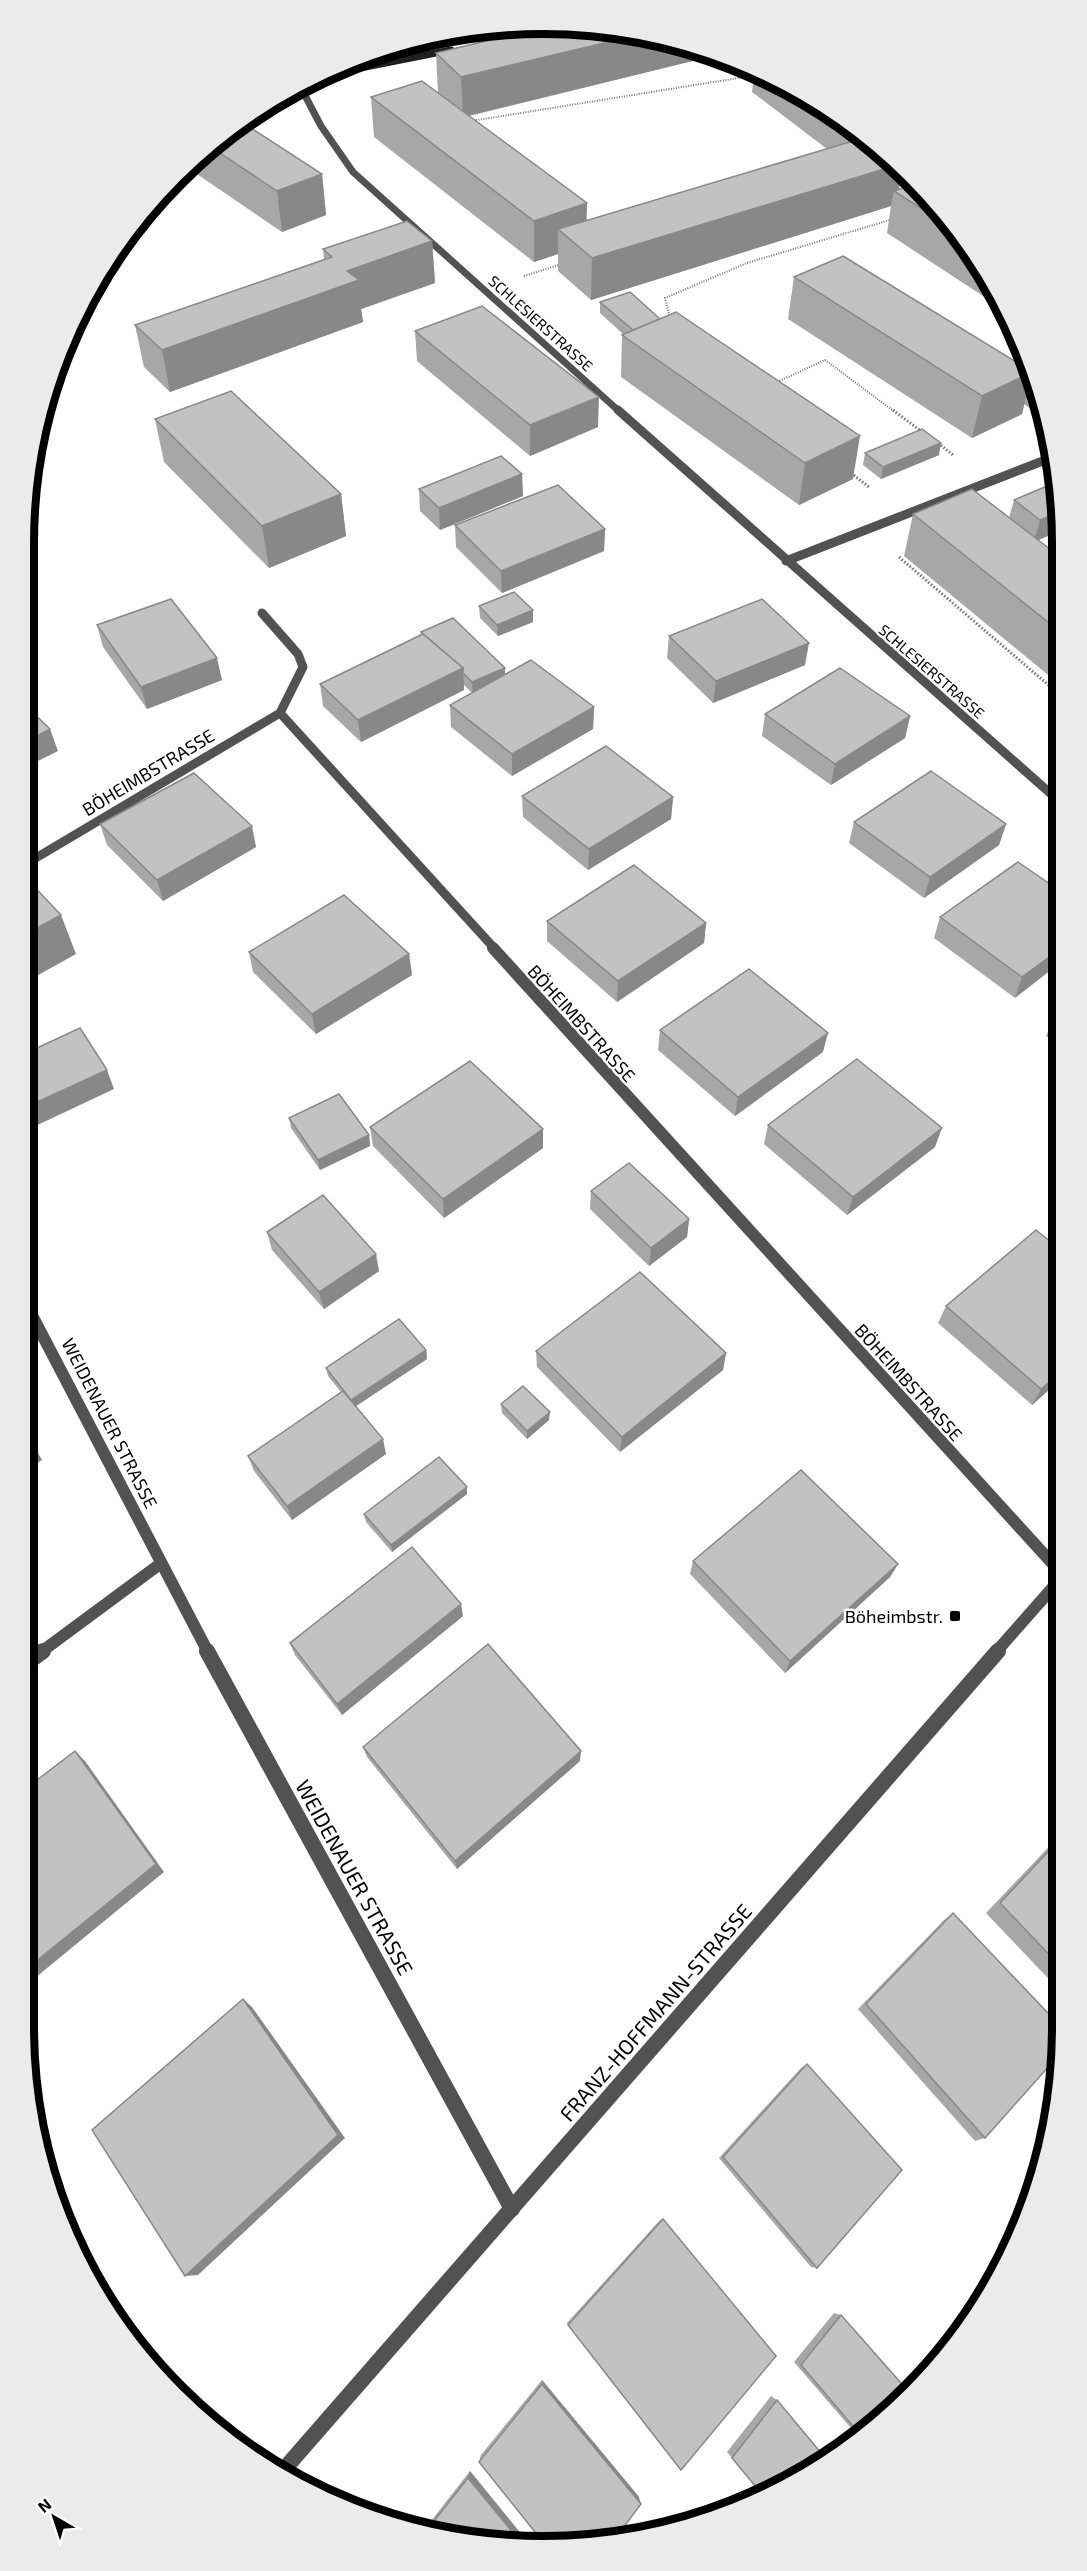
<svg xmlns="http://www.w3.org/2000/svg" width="1087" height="2571" viewBox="0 0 1087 2571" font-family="'Exo 2',sans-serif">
	<rect width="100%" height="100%" fill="#fff"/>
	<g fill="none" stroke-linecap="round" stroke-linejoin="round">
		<g stroke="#747474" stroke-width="2" stroke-dasharray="1 1.5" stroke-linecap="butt">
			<polyline points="471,121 757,75"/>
			<polyline points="524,276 562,264"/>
			<polyline points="670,318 665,298 747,263 893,219"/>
			<polyline points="775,383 825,360 895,412"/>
			<polyline points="47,403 56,410 51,412"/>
		</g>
		<g stroke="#747474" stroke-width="3" stroke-dasharray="1.5 2" stroke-linecap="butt">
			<polyline points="893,410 922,432"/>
			<polyline points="45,414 55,410"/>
			<polyline points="938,443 953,455"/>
			<polyline points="851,473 869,487"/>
			<polyline points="899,557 1059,694"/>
			<polyline points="24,601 29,605"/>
		</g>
		<polyline stroke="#525252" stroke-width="9" points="262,613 298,654 303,667 280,713"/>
		<polyline stroke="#525252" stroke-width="7" points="300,86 321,126 353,172 620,412"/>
		<g stroke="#525252" stroke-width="9">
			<polyline points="618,410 1059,801"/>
			<polyline points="786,561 1053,457"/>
			<polyline points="24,865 280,713 495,949"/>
		</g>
		<g stroke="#525252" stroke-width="12">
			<polyline points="493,948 1062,1574"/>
			<polyline points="24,1300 208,1652"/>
			<polyline points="41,1652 160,1564"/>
			<polyline points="996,1652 1062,1577"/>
		</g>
		<g stroke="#525252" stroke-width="16">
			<polyline points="207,1651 512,2209"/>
			<polyline points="24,1665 43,1651"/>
			<polyline points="280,2474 998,1651"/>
		</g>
		<polyline stroke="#1f1f1f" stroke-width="7" points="315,77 451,50"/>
	</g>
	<g fill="#a7a7a7">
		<polygon points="436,53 717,55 469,116 587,220 827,149 752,92 754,73 832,112 902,173 899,189 934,201 1009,313 887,233 891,206 591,300 558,271 558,254 534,262 374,137 371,97 438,93"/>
		<polygon points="228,131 322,174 326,215 282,232 188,168"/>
		<polygon points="432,241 435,283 361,309 363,322 170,392 144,367 135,325 324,259 323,249"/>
		<polygon points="794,277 1026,368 1030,382 1028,388 1032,387 1041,416 1024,404 1022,414 972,438 788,319"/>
		<polygon points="600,302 660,319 853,479 799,505 621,377 622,335 623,334 600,313"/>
		<polygon points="415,331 598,427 530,456 417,361"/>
		<polygon points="155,419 341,494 346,536 269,568 164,462"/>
		<polygon points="865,453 939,455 881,479 863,465"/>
		<polygon points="522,474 523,496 440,530 420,511 419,489"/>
		<polygon points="1059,481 1059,531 1038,540 1059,556 1059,684 904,556 913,514 1009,518 1014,500"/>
		<polygon points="455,525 605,529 604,551 502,593 456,547"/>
		<polygon points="479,606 533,610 533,622 498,636 480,618"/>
		<polygon points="97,625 222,680 147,709 103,647"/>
		<polygon points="421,632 505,674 594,707 593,729 512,776 451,727 450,705 472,693 464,685 464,690 361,742 323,706 320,684 421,635"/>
		<polygon points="669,636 805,665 713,703 667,658"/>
		<polygon points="765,714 910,716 905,738 831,785 762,736"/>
		<polygon points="522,796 673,797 671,819 588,870 523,817"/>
		<polygon points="854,822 1006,824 999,845 924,898 849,843"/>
		<polygon points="100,824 256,847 163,901 107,845"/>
		<polygon points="1060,891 1015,998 934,938 940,917"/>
		<polygon points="547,921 706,923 704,943 617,1002 547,941"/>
		<polygon points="249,952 409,954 412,975 316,1034 253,972"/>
		<polygon points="1060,1011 1060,1046 1046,1036 1055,1016"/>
		<polygon points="660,1030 823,1052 735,1116 658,1050"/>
		<polygon points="289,1118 369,1135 370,1146 320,1170 291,1128"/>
		<polygon points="768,1125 935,1147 847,1215 764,1144"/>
		<polygon points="370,1127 543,1148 444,1218 373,1146"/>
		<polygon points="591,1191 689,1219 687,1237 649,1266 590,1209"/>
		<polygon points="267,1232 379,1271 324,1309 272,1250"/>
		<polygon points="1061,1250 1061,1379 1032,1405 938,1323 946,1306"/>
		<polygon points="426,1350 427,1359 356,1406 386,1454 292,1520 254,1471 248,1456 341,1392 328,1376 326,1368"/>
		<polygon points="536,1351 726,1353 723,1370 620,1452 537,1367"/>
		<polygon points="501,1404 549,1420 527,1439 502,1413"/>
		<polygon points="467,1487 467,1494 392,1552 366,1522 364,1514"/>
		<polygon points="693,1561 898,1564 890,1577 785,1673 690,1574"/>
		<polygon points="463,1616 342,1715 295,1655 290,1643"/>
		<polygon points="363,1747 580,1761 457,1869 367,1757"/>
		<polygon points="1062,1833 1063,1994 986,1913"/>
		<polygon points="953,1913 985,2138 975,2141 858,2009 944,1920"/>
		<polygon points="807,2064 817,2268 811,2267 719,2158 801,2068"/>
		<polygon points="663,2219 568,2325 567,2323 660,2220"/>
		<polygon points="834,2313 841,2315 908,2391 856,2434 794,2362"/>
		<polygon points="542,2380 639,2497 479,2462 481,2455"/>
		<polygon points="771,2396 777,2400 761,2493 727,2452"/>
		<polygon points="470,2471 531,2546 442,2537 424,2530"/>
	</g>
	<g fill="#888">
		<polygon points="638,35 711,52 717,55 463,117 461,77"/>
		<polygon points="851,128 879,153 846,163"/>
		<polygon points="894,166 902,173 898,194 894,191 891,206 591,300 592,258"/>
		<polygon points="322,174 326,215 282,232 277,191"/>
		<polygon points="587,203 586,244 558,229 558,254 534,262 534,221"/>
		<polygon points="432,241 435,283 361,309 363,322 170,392 162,350 347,271"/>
		<polygon points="1028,374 1030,382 1022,414 972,438 982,396"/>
		<polygon points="599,397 598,427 530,456 530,425"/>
		<polygon points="860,436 853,479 799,505 805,463"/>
		<polygon points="941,443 939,455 881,479 883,467"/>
		<polygon points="522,474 523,496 440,530 439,508"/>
		<polygon points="341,494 346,536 269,568 262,526"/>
		<polygon points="1059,512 1059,531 1034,542 1040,520"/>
		<polygon points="605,529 604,551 502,593 501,571"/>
		<polygon points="533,610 533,622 498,636 497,625"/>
		<polygon points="809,643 805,665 713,703 716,681"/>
		<polygon points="217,658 222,680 147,709 141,687"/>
		<polygon points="463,668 464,690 361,742 358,720"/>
		<polygon points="505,668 505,680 473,694 472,682"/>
		<polygon points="594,707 593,729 512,776 512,754"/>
		<polygon points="910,716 905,738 831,785 835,764"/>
		<polygon points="50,729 58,751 24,768 24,743"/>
		<polygon points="673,797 671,819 588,870 589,849"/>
		<polygon points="1006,824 999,845 924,898 930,877"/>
		<polygon points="252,826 256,847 163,901 157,880"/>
		<polygon points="61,915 76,954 24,983 24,935"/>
		<polygon points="706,923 704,943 617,1002 618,981"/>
		<polygon points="1060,949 1060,963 1015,998 1022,977"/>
		<polygon points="409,954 412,975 316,1034 312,1014"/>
		<polygon points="828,1033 823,1052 735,1116 738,1097"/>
		<polygon points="107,1070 114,1089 29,1129 24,1119 24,1108"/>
		<polygon points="942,1128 935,1147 847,1215 853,1197"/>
		<polygon points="543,1129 543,1148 444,1218 443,1199"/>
		<polygon points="369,1135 370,1146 320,1170 318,1160"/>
		<polygon points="689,1219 687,1237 649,1266 651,1248"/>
		<polygon points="376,1254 379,1271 324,1309 319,1292"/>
		<polygon points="426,1350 427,1359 353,1408 351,1400"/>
		<polygon points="726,1353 723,1370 620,1452 622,1437"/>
		<polygon points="1061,1372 1061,1379 1032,1405 1041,1389"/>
		<polygon points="550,1412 549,1420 527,1439 527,1431"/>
		<polygon points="383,1439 386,1454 292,1520 287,1506"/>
		<polygon points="33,1444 42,1460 24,1472 24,1450"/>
		<polygon points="467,1487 467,1494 392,1552 391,1545"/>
		<polygon points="898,1564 890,1577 785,1673 790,1661"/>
		<polygon points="461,1604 463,1616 342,1715 337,1704"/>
		<polygon points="75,1751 85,1761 164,1872 24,1987 24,1971"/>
		<polygon points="581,1751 580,1761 457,1869 455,1861"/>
		<polygon points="243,1999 252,2007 345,2138 198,2275 185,2276"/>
		<polygon points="542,2380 639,2497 641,2504 542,2384"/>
		<polygon points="470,2471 531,2546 523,2545 468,2478"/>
	</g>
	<g fill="#c2c2c2" stroke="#888" stroke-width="1.5">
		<polygon points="548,26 612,28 638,35 461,77 436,53"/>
		<polygon points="422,81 587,203 534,221 371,97"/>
		<polygon points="242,122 322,174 277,191 211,147 228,131"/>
		<polygon points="863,138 894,166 592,258 558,229"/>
		<polygon points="914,184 934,201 953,229 894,191"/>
		<polygon points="407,221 432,241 347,271 359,280 162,350 135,325 332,257 323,249"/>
		<polygon points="843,256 1026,368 1028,374 982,396 794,277"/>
		<polygon points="630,292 660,319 633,330 600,302"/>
		<polygon points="482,306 599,397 530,425 415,331"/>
		<polygon points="676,312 860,436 805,463 622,335"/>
		<polygon points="1032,387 1035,398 1027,392 1028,388"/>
		<polygon points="231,391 341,494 262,526 155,419"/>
		<polygon points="922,429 941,443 883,467 865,453"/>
		<polygon points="501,456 522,474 439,508 419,489"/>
		<polygon points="1059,481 1059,512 1040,520 1014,500"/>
		<polygon points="558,485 605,529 501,571 455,525"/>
		<polygon points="972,489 1059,556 1059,631 913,514"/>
		<polygon points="514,592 533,610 497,625 479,606"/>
		<polygon points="171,599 217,658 141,687 97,625"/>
		<polygon points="762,599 809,643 716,681 669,636"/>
		<polygon points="453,618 505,668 472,682 463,673 463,668 421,632"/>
		<polygon points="423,634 463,668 358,720 320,684"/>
		<polygon points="531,660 594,707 512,754 450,705"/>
		<polygon points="840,668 910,716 835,764 765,714"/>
		<polygon points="24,704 50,729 24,743"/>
		<polygon points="606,746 673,797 589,849 522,796"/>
		<polygon points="931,771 1006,824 930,877 854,822"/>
		<polygon points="194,773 252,826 157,880 100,824"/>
		<polygon points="1018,862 1060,891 1060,949 1022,977 940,917"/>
		<polygon points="634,865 706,923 618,981 547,921"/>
		<polygon points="24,876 61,915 24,935"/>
		<polygon points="344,895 409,954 312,1014 249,952"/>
		<polygon points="749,969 828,1033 738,1097 660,1030"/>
		<polygon points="1060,1011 1060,1019 1055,1016"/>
		<polygon points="80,1028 107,1070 24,1108 24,1054"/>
		<polygon points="857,1059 942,1128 853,1197 768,1125"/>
		<polygon points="470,1061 543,1129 443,1199 370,1127"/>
		<polygon points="339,1094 369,1135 318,1160 289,1118"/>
		<polygon points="629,1163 689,1219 651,1248 591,1191"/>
		<polygon points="323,1195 376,1254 319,1292 267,1232"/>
		<polygon points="1036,1230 1061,1250 1061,1372 1041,1389 946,1306"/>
		<polygon points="640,1272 726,1353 622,1437 536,1351"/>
		<polygon points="399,1319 426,1350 351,1400 326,1368"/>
		<polygon points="523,1386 550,1412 527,1431 501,1404"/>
		<polygon points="343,1391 383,1439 287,1506 248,1456"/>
		<polygon points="24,1433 33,1444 24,1450"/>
		<polygon points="439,1457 467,1487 391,1545 364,1514"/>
		<polygon points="801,1470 898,1564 790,1661 693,1561"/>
		<polygon points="412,1547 461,1604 337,1704 290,1643"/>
		<polygon points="488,1644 581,1751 455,1861 363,1747"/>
		<polygon points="75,1751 156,1864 24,1971 24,1790"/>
		<polygon points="1062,1837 1063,1969 1000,1903"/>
		<polygon points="953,1913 1063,2029 1059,2055 985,2138 866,2004"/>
		<polygon points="243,1999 338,2135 185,2276 92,2130"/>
		<polygon points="807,2064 902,2170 817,2268 723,2157"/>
		<polygon points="663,2219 776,2356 681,2470 568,2325"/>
		<polygon points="841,2315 908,2391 858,2432 801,2365"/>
		<polygon points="542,2384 641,2504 614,2540 547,2547 479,2462"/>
		<polygon points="777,2400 826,2459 803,2478 761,2493 732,2458"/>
		<polygon points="468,2478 523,2545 442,2537 426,2531"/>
	</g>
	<rect fill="#000" stroke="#fff" stroke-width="2" x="949" y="1610" width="12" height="12" rx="3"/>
	<g text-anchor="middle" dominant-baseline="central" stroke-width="5" stroke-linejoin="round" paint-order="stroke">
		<g font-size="15" fill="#000" stroke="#fff">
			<text transform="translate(541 323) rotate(42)">SCHLESIERSTRASSE</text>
			<text transform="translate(932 671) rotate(41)">SCHLESIERSTRASSE</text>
		</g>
		<g font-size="18" fill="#000" stroke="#fff">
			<text transform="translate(148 772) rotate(-31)">BÖHEIMBSTRASSE</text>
			<text transform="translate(582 1023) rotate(48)">BÖHEIMBSTRASSE</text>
			<text transform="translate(909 1382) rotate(48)">BÖHEIMBSTRASSE</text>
			<text transform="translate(110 1423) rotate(63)">WEIDENAUER STRASSE</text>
		</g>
		<g font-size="18" fill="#000" stroke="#fff" text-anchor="end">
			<text x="943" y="1616">Böheimbstr.</text>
		</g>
		<g font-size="21" fill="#000" stroke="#fff">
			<text transform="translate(355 1877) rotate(61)">WEIDENAUER STRASSE</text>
			<text transform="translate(655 2012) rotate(-49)">FRANZ-HOFFMANN-STRASSE</text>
		</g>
	</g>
	<path d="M0 0H1087V2571H0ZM543 34H543A509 509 0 0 1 1052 543V2027A509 509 0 0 1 543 2536H543A509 509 0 0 1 34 2027V543A509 509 0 0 1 543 34Z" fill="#ebebeb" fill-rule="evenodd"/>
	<path fill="none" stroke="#000" stroke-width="8" d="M543 34H543A509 509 0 0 1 1052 543V2027A509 509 0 0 1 543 2536H543A509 509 0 0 1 34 2027V543A509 509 0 0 1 543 34Z"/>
	<g transform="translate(54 2517) rotate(321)" stroke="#ffffff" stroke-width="4.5" paint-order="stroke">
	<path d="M0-4.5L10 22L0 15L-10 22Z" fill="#000000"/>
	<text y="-9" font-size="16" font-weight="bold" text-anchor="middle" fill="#000000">N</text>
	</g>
</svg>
